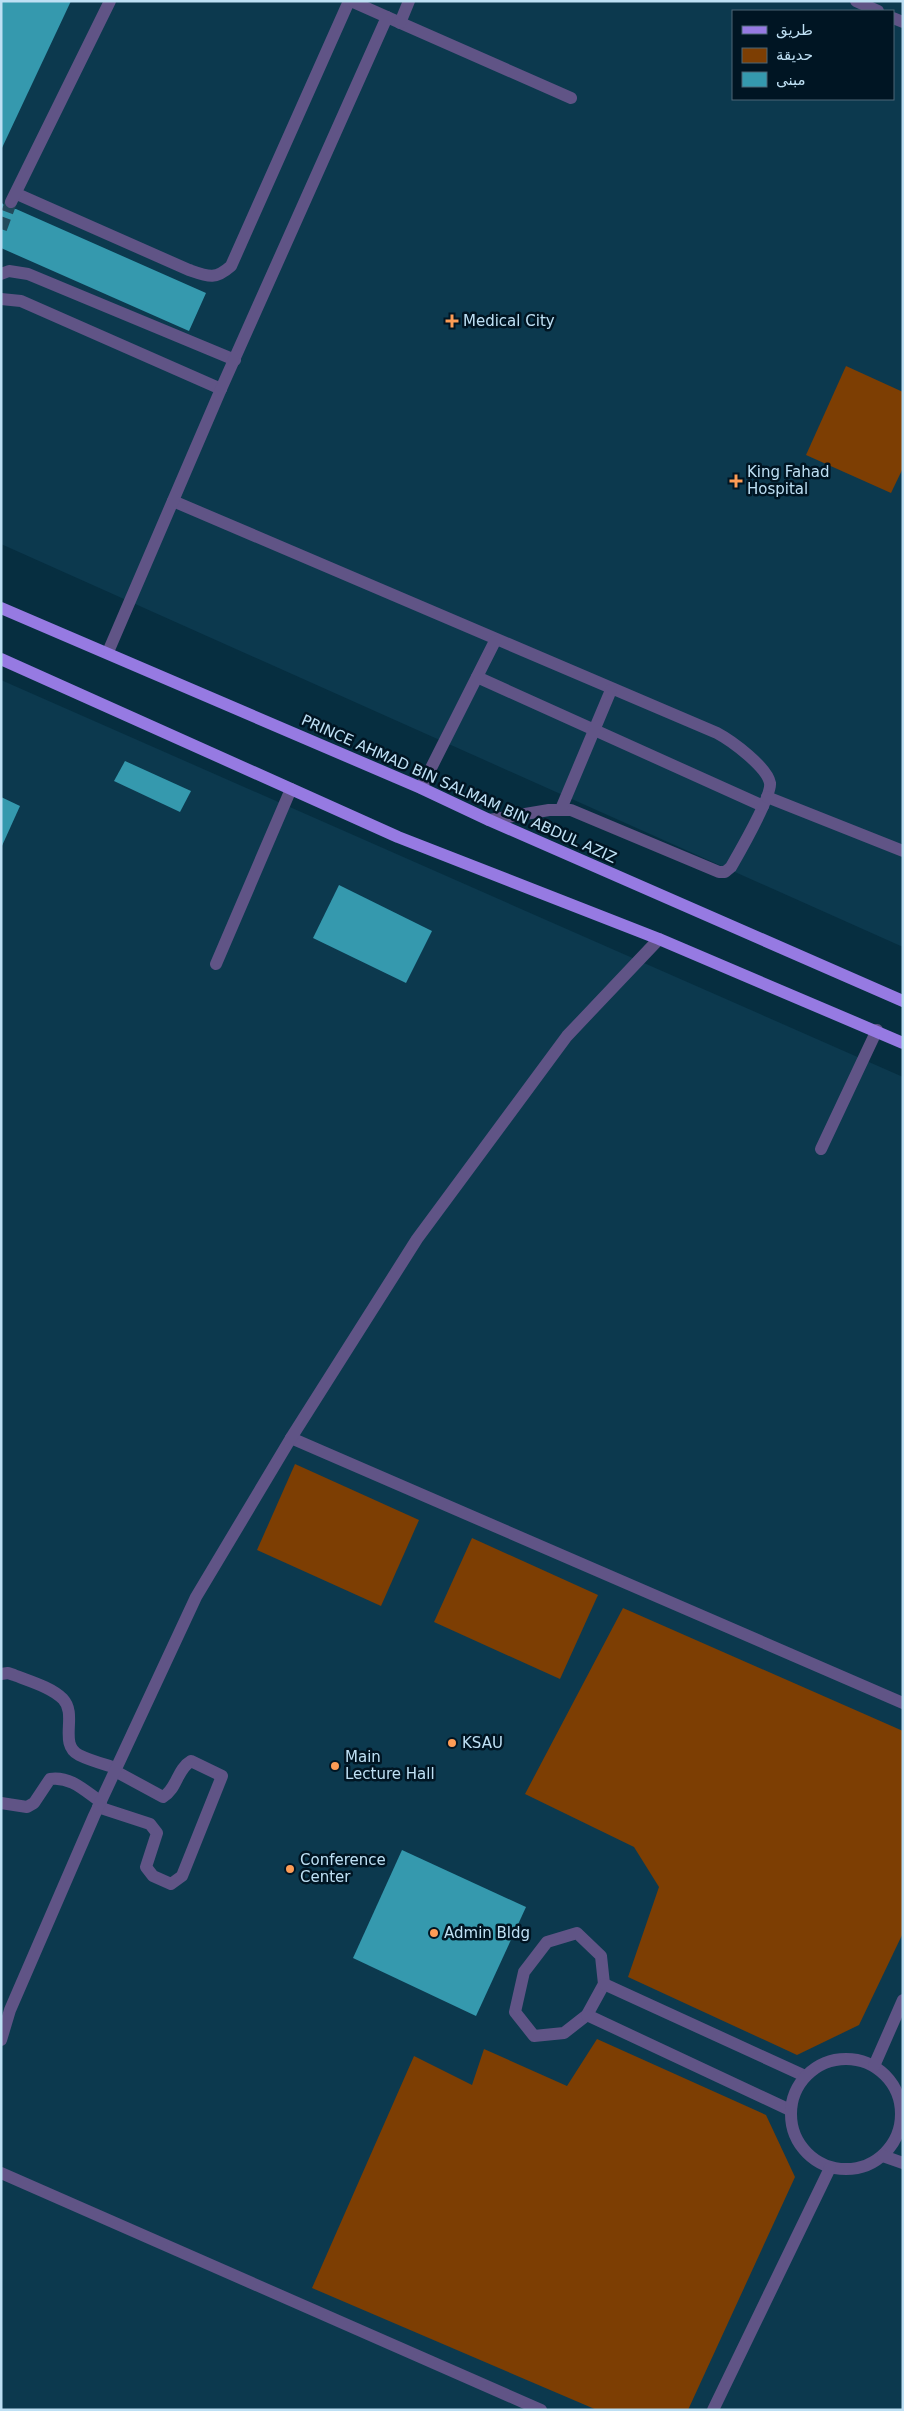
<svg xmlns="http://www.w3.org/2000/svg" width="904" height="2411" viewBox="0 0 904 2411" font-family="'DejaVu Sans','Noto Naskh Arabic',sans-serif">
	<rect width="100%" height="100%" fill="#062e40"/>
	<g fill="#0c394e" fill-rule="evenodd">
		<path d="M1 1H903V947L1 544ZM733 11H893V99H733Z"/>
		<polygon points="1,680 903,1077 903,2410 1,2410"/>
	</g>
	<g fill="#7d3e03">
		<polygon points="846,366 903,392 903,468 891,493 806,455"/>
		<polygon points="295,1464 419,1520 381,1606 257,1550"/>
		<polygon points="472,1538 598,1595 560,1679 434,1622"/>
		<polygon points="623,1608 903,1731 903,1933 859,2025 797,2055 628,1977 659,1887 634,1847 525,1794"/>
		<polygon points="597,2039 766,2115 795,2177 688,2410 597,2410 312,2288 414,2056 472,2085 484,2049 567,2086"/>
	</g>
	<g fill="#3599ae">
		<polygon points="1,1 71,1 1,150"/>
		<polygon points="1,202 8,209 16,209 206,293 189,331 1,248"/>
		<polygon points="125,761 191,791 180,812 114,781"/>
		<polygon points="1,797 20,806 1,848"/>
		<polygon points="339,885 432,931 406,983 313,938"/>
		<polygon points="402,1850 526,1907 476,2016 353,1958"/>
	</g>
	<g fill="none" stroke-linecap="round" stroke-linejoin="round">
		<polyline stroke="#22495b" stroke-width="12" stroke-dasharray="12 6" stroke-linecap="butt" points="1,229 11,202"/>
		<g stroke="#605486" stroke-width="12">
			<polyline points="856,1 878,11"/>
			<polyline points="387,17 571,98"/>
			<polyline points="893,18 903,22"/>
			<polyline points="400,23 409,1"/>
			<path d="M17 194 189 270C209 277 215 280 231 266L349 1"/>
			<polyline points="11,202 110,1"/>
			<polyline points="1,274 9,271 28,274 235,360"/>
			<polyline points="1,299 21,301 221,389"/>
			<path d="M173 501 717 733C732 741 767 767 770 783 772 796 739 853 731 867L725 872H719L571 810H549L489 820"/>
			<polyline points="108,652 221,389 387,17 351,1"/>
			<polyline points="477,677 763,806"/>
			<polyline points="421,788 495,641"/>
			<polyline points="767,797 903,851"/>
			<polyline points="561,809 611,690"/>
			<polyline points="216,964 291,789"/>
			<polyline points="821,1149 877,1030"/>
			<polyline points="291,1438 903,1703"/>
			<path d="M1 1674 8 1673 14 1675C29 1681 51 1687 63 1699 78 1715 58 1744 79 1755 91 1761 104 1764 116 1768"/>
			<path d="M1 1803 27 1807 34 1803 50 1779C71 1776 85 1791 101 1802"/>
			<path d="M98 1807 150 1824 157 1833 146 1867 153 1876 171 1884 182 1876 222 1776 191 1761C177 1769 177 1789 163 1797L115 1771"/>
			<polygon points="577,1933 601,1956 604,1984 587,2015 564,2033 534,2036 515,2012 524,1972 547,1942"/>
			<polyline points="604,1984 805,2076"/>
			<polyline points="587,2015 790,2110"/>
			<polyline points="1,2040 10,2010 94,1816 196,1597 291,1438 417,1239 567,1036 659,939"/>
			<circle cx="846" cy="2114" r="55"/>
			<polyline points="874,2066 903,2000"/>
			<polyline points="883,2156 903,2163"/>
			<polyline points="1,2173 541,2410"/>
			<polyline points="713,2410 830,2168"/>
		</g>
		<g stroke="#967ae2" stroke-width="12">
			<polyline points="1,608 421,788 489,820 903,1001"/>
			<polyline points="1,659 398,837 659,939 903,1043"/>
		</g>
	</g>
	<g fill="#fd9c56" stroke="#001523" stroke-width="2">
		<path d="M449.5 313.5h5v5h5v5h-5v5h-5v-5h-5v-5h5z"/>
		<path d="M733.5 473.5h5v5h5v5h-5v5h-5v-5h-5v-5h5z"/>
		<circle cx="452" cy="1743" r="5"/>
		<circle cx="335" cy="1766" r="5"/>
		<circle cx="290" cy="1869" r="5"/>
		<circle cx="434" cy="1933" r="5"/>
	</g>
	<g text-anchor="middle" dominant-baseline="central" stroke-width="5" stroke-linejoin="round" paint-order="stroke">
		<g font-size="15" fill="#bee0f4" stroke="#001523" text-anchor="start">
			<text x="463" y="321">Medical City</text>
			<text x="747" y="472">King Fahad<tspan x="747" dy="17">Hospital</tspan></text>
			<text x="462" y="1743">KSAU</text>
			<text x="345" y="1757">Main<tspan x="345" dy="17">Lecture Hall</tspan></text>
			<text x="300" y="1860">Conference<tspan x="300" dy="17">Center</tspan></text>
			<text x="444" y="1933">Admin Bldg</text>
		</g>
		<g font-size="15" fill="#bee0f4" stroke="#001523">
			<text transform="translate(459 789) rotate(24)">PRINCE AHMAD BIN SALMAM BIN ABDUL AZIZ</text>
		</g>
	</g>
	<rect width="904" height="2411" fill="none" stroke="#bee0f4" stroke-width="5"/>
	<rect x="732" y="10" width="162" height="90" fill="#001523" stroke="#4c6677"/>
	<rect x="742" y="26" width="25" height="8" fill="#967ae2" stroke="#4c6677"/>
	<text x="776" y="35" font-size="15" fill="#bee0f4">طريق</text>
	<rect x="742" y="48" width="25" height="15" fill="#7d3e03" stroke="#4c6677"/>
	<text x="776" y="60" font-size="15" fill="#bee0f4">حديقة</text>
	<rect x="742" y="72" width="25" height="15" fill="#3599ae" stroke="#4c6677"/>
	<text x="776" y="85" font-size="15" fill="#bee0f4">مبنى</text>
</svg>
